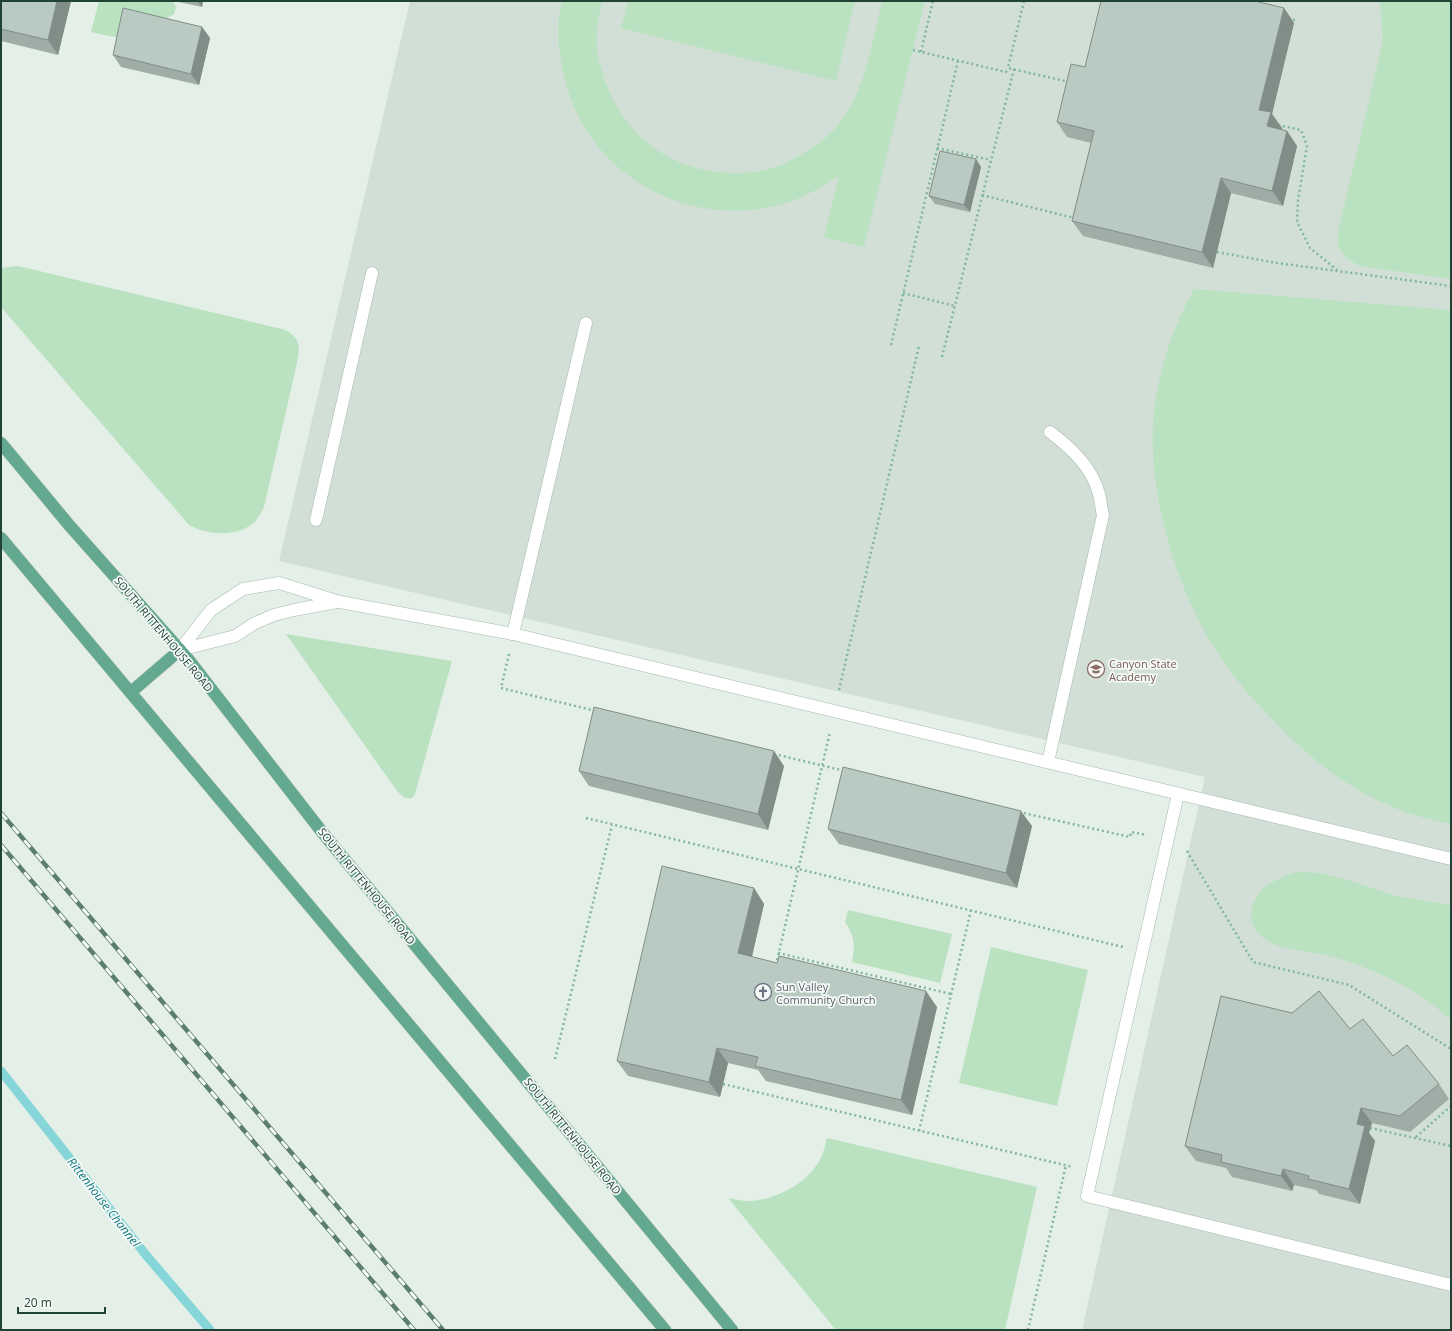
<svg xmlns="http://www.w3.org/2000/svg" width="1452" height="1331" viewBox="0 0 1452 1331" font-family="'Open Sans',sans-serif">
	<rect width="100%" height="100%" fill="#e4efe8"/>
	<polygon fill="#d1dfd7" points="410,1 1451,1 1451,1330 1082,1330 1205,777 279,561"/>
	<g fill="#bae2c1">
		<polygon points="99,1 173,1 176,7 174,14 167,18 158,19 119,38 91,32"/>
		<path d="M562 1H602C598 17 596 32 597 49 598 59 602 71 605 81 615 108 631 131 654 148 688 173 740 180 779 166 784 164 790 160 795 158 811 149 827 139 838 125 866 90 872 43 882 1H925L864 247 824 237 839 176C821 187 804 198 783 204 691 230 594 179 567 87 559 59 555 30 562 1Z"/>
		<polygon points="628,1 855,1 836,81 621,28"/>
		<polygon points="1380,1 1451,1 1451,279 1359,266 1345,257 1338,246 1338,232 1383,41"/>
		<path d="M18 266 286 330C301 340 300 347 297 363L264 507C261 513 257 521 251 525 233 537 207 535 189 525L1 307V268Z"/>
		<path d="M1194 289 1451 310V824C1377 810 1325 775 1274 721 1251 698 1231 675 1214 647 1174 584 1146 486 1154 412 1159 369 1173 326 1194 289Z"/>
		<polygon points="286,634 452,661 415,794 412,798 405,798 397,791"/>
		<path d="M1297 872 1321 873 1347 880 1397 896 1451 905V1020C1415 987 1372 967 1325 955 1307 950 1280 950 1266 940 1249 928 1247 912 1258 895 1260 893 1261 890 1264 888 1273 880 1285 876 1297 872Z"/>
		<path d="M848 910 952 934 940 983 852 962C855 946 855 936 845 922Z"/>
		<polygon points="991,947 1088,970 1057,1106 959,1083"/>
		<path d="M827 1138 1037 1187 1005 1330H836L728 1198C735 1199 742 1201 749 1201 774 1200 802 1186 816 1166 822 1158 825 1147 827 1138Z"/>
	</g>
	<g fill="none" stroke-linecap="round" stroke-linejoin="round">
		<polyline stroke="#86d6d9" stroke-width="9" points="1,1071 146,1255 210,1330"/>
		<g stroke="#a6b8af" stroke-width="13">
			<g id="minor">
				<polyline points="316,520 372,273"/>
				<polyline points="513,634 586,323"/>
				<polyline points="180,650 211,610 243,589 279,583 340,602 513,634 1451,859"/>
				<polyline points="180,650 235,636 255,623 274,615 294,610 337,602"/>
				<path d="M1048 762 1103 515C1101 508 1101 501 1099 494 1092 467 1071 448 1050 432"/>
				<polyline points="1178,794 1087,1196 1451,1285"/>
			</g>
		</g>
		<g stroke="#c1cac7" stroke-width="13">
			<g id="major">
				<polyline points="1,443 69,525 188,659 322,832 732,1330"/>
				<polyline points="1,538 665,1330"/>
				<polyline points="131,692 180,650"/>
			</g>
		</g>
		<g stroke="#81b69f" stroke-width="2.5" stroke-dasharray="2 3" stroke-linecap="butt">
			<polyline points="1024,1 1008,68 1069,82"/>
			<polyline points="1288,19 1296,20"/>
			<polyline points="913,50 1006,72 1008,68"/>
			<polyline points="921,52 933,1"/>
			<polyline points="1278,125 1301,130 1307,146 1298,200 1297,222 1310,248 1337,270"/>
			<polyline points="937,148 991,160"/>
			<polyline points="982,195 1074,218"/>
			<polyline points="1217,252 1277,263 1451,286"/>
			<polyline points="903,293 955,306"/>
			<polyline points="891,345 958,61"/>
			<polyline points="942,357 1014,69"/>
			<polyline points="509,654 501,688 596,711"/>
			<polyline points="839,690 919,346"/>
			<polyline points="774,754 845,771"/>
			<polyline points="1019,812 1130,837 1131,832 1147,835"/>
			<polyline points="586,818 1123,947"/>
			<polyline points="1187,851 1253,962 1349,985 1451,1049"/>
			<polyline points="778,953 951,994"/>
			<polyline points="776,965 830,732"/>
			<polyline points="555,1059 612,825"/>
			<polyline points="723,1084 1073,1167"/>
			<polyline points="1370,1128 1451,1146"/>
			<polyline points="919,1131 971,910"/>
			<polyline points="1416,1137 1451,1106"/>
			<polyline points="1028,1330 1066,1165"/>
		</g>
		<use href="#minor" stroke="#fff" stroke-width="12"/>
		<use href="#major" stroke="#64a98f" stroke-width="12"/>
		<g stroke="#5b7e71" stroke-width="4.5">
			<g id="rail">
				<polyline points="1,813 443,1330"/>
				<polyline points="1,845 414,1330"/>
			</g>
		</g>
		<use href="#rail" stroke="#f5faf7" stroke-width="3" stroke-dasharray="9" stroke-linecap="butt"/>
	</g>
	<g fill="#9eaea6">
		<polygon points="1,1 71,1 58,55 1,41"/>
		<polygon points="174,1 203,1 202,7"/>
		<polygon points="1284,8 1294,23 1272,114 1282,128 1281,129 1287,131 1297,146 1283,206 1231,193 1213,268 1083,236 1072,221 1091,143 1067,137 1057,122 1085,67"/>
		<polygon points="202,27 210,38 199,85 121,67 113,55"/>
		<polygon points="976,159 981,167 970,212 935,204 929,196"/>
		<polygon points="784,766 768,830 589,786 579,771"/>
		<polygon points="1032,826 1017,888 839,844 828,829"/>
		<polygon points="754,888 764,904 752,957 937,1007 912,1115 766,1081 758,1070 728,1063 720,1097 628,1076 617,1061"/>
		<polygon points="1350,1029 1439,1084 1449,1099 1410,1132 1372,1123 1369,1133 1375,1141 1360,1204 1319,1194 1316,1190 1294,1185 1292,1191 1232,1177 1226,1168 1196,1161 1185,1146"/>
	</g>
	<g fill="#818d87">
		<polygon points="57,1 71,1 58,55 48,40"/>
		<polygon points="197,1 203,1 202,7"/>
		<polygon points="1284,8 1294,23 1272,114 1282,128 1278,141 1267,126 1259,110"/>
		<polygon points="202,27 210,38 199,85 191,74"/>
		<polygon points="1287,131 1297,146 1283,206 1272,191"/>
		<polygon points="976,159 981,167 970,212 964,205"/>
		<polygon points="1221,178 1231,193 1213,268 1202,252"/>
		<polygon points="774,751 784,766 768,830 758,814"/>
		<polygon points="1021,811 1032,826 1017,888 1006,873"/>
		<polygon points="754,888 764,904 749,969 738,953"/>
		<polygon points="926,991 937,1007 912,1115 901,1100"/>
		<polygon points="717,1048 728,1063 720,1097 709,1082"/>
		<polygon points="1361,1108 1372,1123 1369,1133 1375,1141 1360,1204 1349,1189 1357,1124"/>
		<polygon points="1283,1169 1294,1185 1292,1191 1281,1176"/>
	</g>
	<g fill="#b8cac1" stroke="#818d87">
		<polygon points="1,1 57,1 48,40 1,29"/>
		<polygon points="1101,1 1255,1 1284,8 1259,110 1271,112 1267,126 1287,131 1272,191 1221,178 1202,252 1072,221 1094,131 1057,122 1071,64 1085,67"/>
		<polygon points="123,8 202,27 191,74 113,55"/>
		<polygon points="940,151 976,159 964,205 929,196"/>
		<polygon points="594,707 774,751 758,814 579,771"/>
		<polygon points="843,767 1021,811 1006,873 828,829"/>
		<polygon points="662,866 754,888 738,953 777,963 779,956 926,991 901,1100 755,1066 758,1057 717,1048 709,1082 617,1061"/>
		<polygon points="1319,991 1350,1029 1363,1019 1393,1056 1407,1045 1439,1084 1400,1116 1361,1108 1357,1124 1365,1126 1349,1189 1308,1179 1309,1176 1283,1169 1281,1176 1221,1162 1222,1155 1185,1146 1221,996 1292,1013"/>
	</g>
	<defs>
		<g id="school-ring" transform="scale(0.9)"><circle r="9.5" fill="#f5faf7" stroke="#8d6e63" stroke-width="1.5"/><path d="M0-5L7-2L0 1L-7-2ZM-4 1L0 2.5L4 1V4Q0 6-4 4Z" fill="#8d6e63"/></g>
		<g id="church-ring" transform="scale(0.9)"><circle r="9.5" fill="#f5faf7" stroke="#6b7280" stroke-width="1.5"/><path d="M-1.2-6h2.4v3.5h3.3v2.4h-3.3V6h-2.4V-.1h-3.3v-2.4h3.3Z" fill="#6b7280"/></g>
	</defs>
	<g fill-rule="evenodd">
		<use href="#school-ring" x="1096" y="669"/>
		<use href="#church-ring" x="763" y="992"/>
	</g>
	<g text-anchor="middle" dominant-baseline="central" stroke-width="3.5" stroke-linejoin="round" paint-order="stroke">
		<g font-size="11" fill="#214336" stroke="#f5faf7">
			<text transform="translate(164 634) rotate(50)">SOUTH RITTENHOUSE ROAD</text>
			<text transform="translate(367 886) rotate(51)">SOUTH RITTENHOUSE ROAD</text>
			<text transform="translate(573 1136) rotate(51)">SOUTH RITTENHOUSE ROAD</text>
		</g>
		<g font-size="11" fill="#785e54" stroke="#f5faf7" text-anchor="start">
			<text x="1109" y="663">Canyon State<tspan x="1109" dy="13">Academy</tspan></text>
		</g>
		<g font-size="11" fill="#5b616d" stroke="#f5faf7" text-anchor="start">
			<text x="776" y="986">Sun Valley<tspan x="776" dy="13">Community Church</tspan></text>
		</g>
		<g font-size="12" font-style="italic" fill="#147a80" stroke="#f5faf7">
			<text transform="translate(104 1202) rotate(52)">Rittenhouse Channel</text>
		</g>
	</g>
	<rect width="1452" height="1331" fill="none" stroke="#214336" stroke-width="4"/>
	<path d="M18 1307v6h87v-6" fill="none" stroke="#214336" stroke-width="2"/>
	<text x="24" y="1307" font-size="12" fill="#214336" stroke="#f5faf7" stroke-width="3" paint-order="stroke">20 m</text>
</svg>
